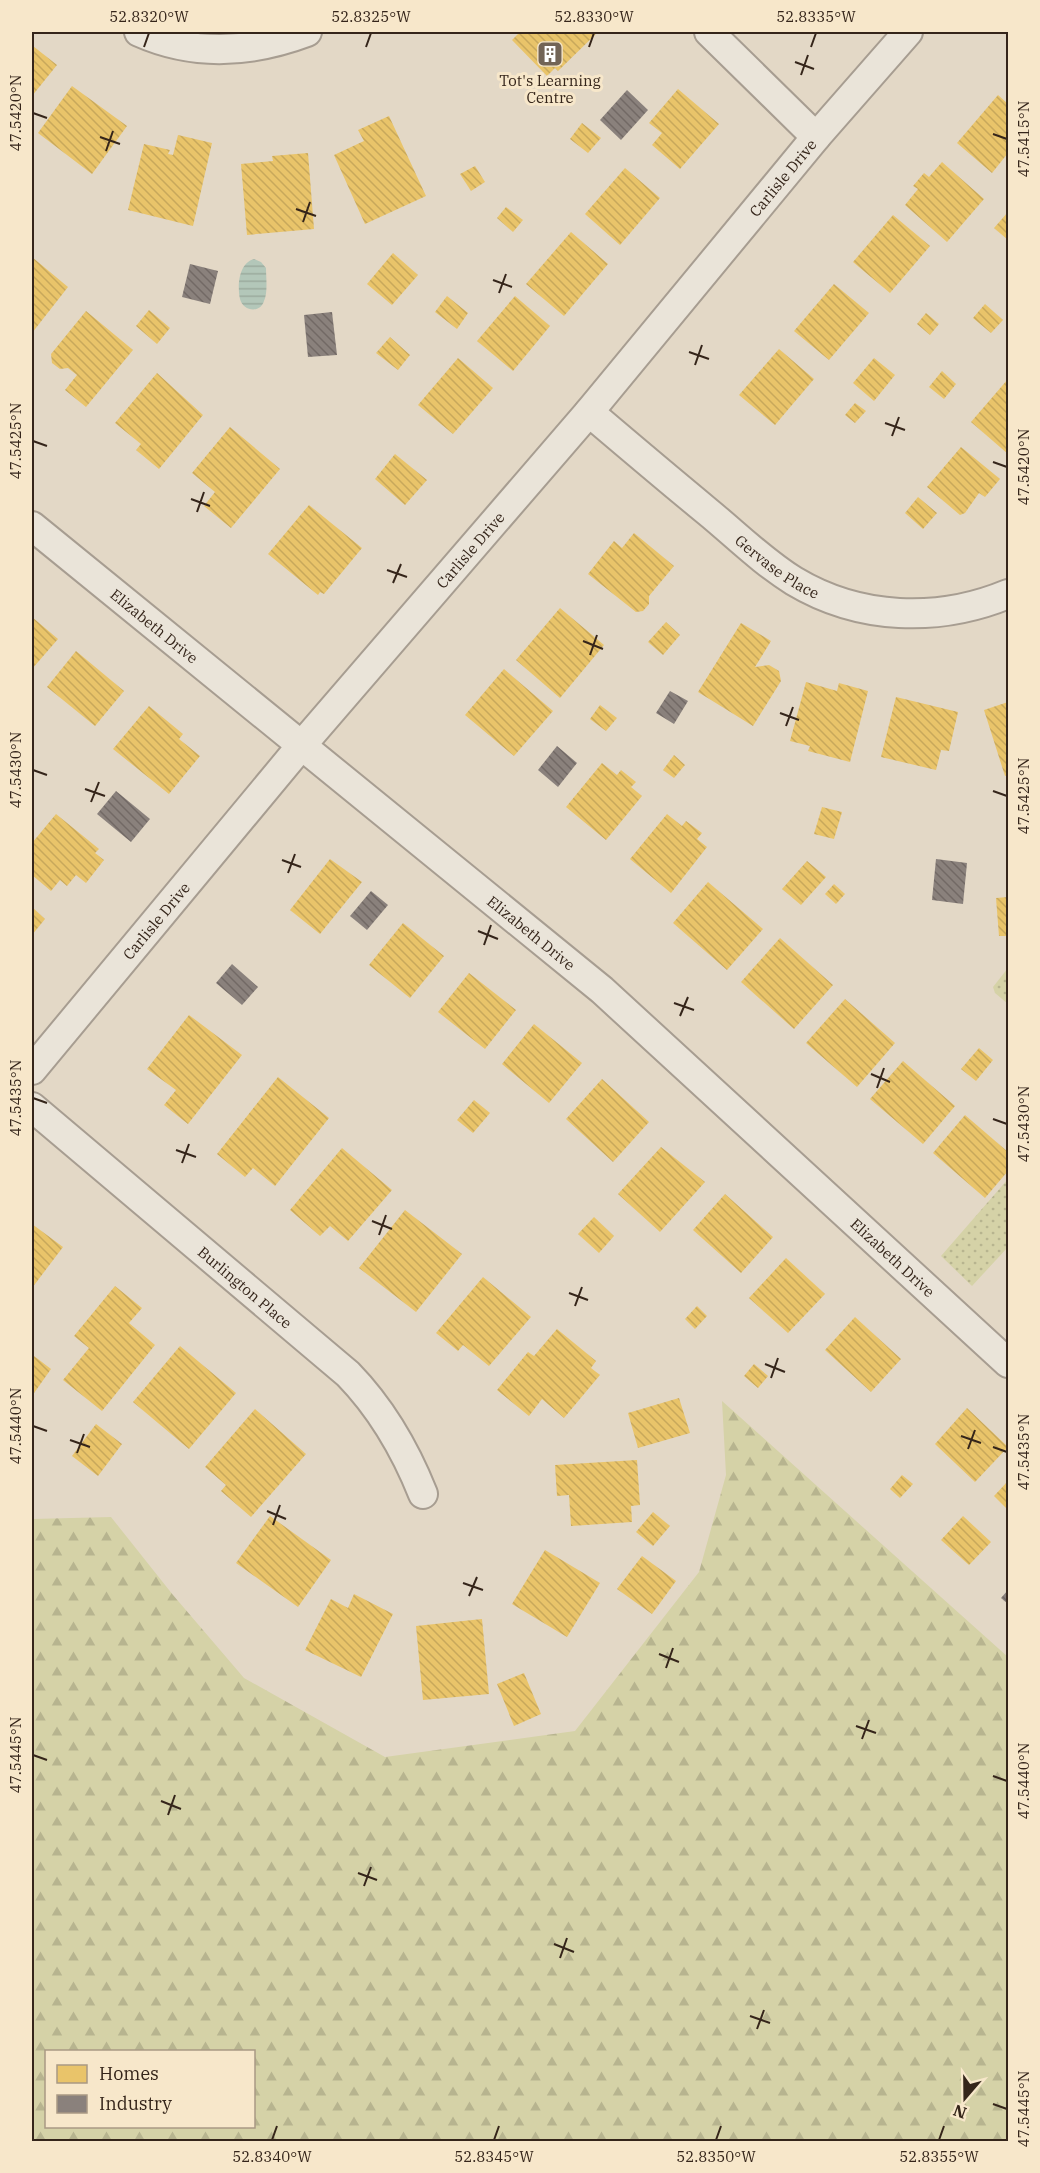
<svg xmlns="http://www.w3.org/2000/svg" width="1040" height="2173" viewBox="0 0 1040 2173" font-family="'IBM Plex Serif',serif">
	<defs>
		<pattern id="green-dots" width="8" height="8" patternUnits="userSpaceOnUse" patternTransform="scale(1.5)"><rect width="8" height="8" fill="#d5d2a7"/><path d="M2 2h.1M6 6h.1" fill="none" stroke="#b7b48f" stroke-width="1.8" stroke-linecap="round"/></pattern>
		<pattern id="forest-firs" width="22" height="20" patternUnits="userSpaceOnUse" patternTransform="scale(1.5)"><rect width="22" height="20" fill="#d5d2a7"/><path d="M5 1l3.5 6h-7zM16 11l3.5 6h-7z" fill="#b7b48f"/></pattern>
		<pattern id="water-rules" width="6" height="5" patternUnits="userSpaceOnUse" patternTransform="scale(1.5)"><rect width="6" height="5" fill="#b3c7b9"/><path d="M0 2.5h6" fill="none" stroke="#9bab9e"/></pattern>
		<pattern id="homes-back-hatch" width="6" height="6" patternUnits="userSpaceOnUse" patternTransform="scale(1.5)"><rect width="6" height="6" fill="#e9c46a"/><path d="M-1 5l2 2M0 0l6 6M5-1l2 2" fill="none" stroke="#c8a85b"/></pattern>
		<pattern id="industry-back-hatch" width="6" height="6" patternUnits="userSpaceOnUse" patternTransform="scale(1.5)"><rect width="6" height="6" fill="#8a817c"/><path d="M-1 5l2 2M0 0l6 6M5-1l2 2" fill="none" stroke="#726965"/></pattern>
	</defs>
	<rect width="100%" height="100%" fill="#e3d8c6"/>
	<g fill="url(#green-dots)">
		<polygon points="1008,968 1008,1004 995,993 993,987"/>
		<polygon points="1008,1179 1008,1247 972,1286 941,1256"/>
	</g>
	<path fill="url(#forest-firs)" fill-rule="evenodd" d="M722 1401 1008 1657V2141H32V1519L111 1517 173 1595 244 1678 385 1757 575 1731 699 1572 726 1475ZM46 2052H254V2126H46Z"/>
	<path fill="url(#water-rules)" d="M254 259 261 262 266 268C266 278 268 292 264 301 260 314 243 311 240 299 237 285 239 263 254 259Z"/>
	<g fill="url(#homes-back-hatch)">
		<polygon points="520,32 598,32 558,71 555,68 547,76 512,40"/>
		<polygon points="33,46 57,65 32,96 32,47"/>
		<polygon points="72,86 127,126 92,174 38,133"/>
		<polygon points="678,89 719,124 680,169 652,145 662,133 649,123"/>
		<polygon points="998,95 1008,104 1008,153 992,173 957,143"/>
		<polygon points="389,116 426,196 365,224 334,155 364,141 358,130"/>
		<polygon points="582,123 601,138 588,153 570,139"/>
		<polygon points="178,135 212,143 193,226 128,210 144,144 170,150 168,154 173,155"/>
		<polygon points="308,153 314,229 247,235 241,164 273,161 272,156"/>
		<polygon points="942,162 984,199 947,242 905,205 918,189 913,186 924,173 929,177"/>
		<polygon points="475,166 485,182 471,191 460,174"/>
		<polygon points="625,168 660,198 620,245 585,214"/>
		<polygon points="506,207 523,220 513,232 497,218"/>
		<polygon points="1008,212 1008,240 994,228"/>
		<polygon points="893,215 930,246 890,293 853,262"/>
		<polygon points="571,232 608,264 564,316 526,284"/>
		<polygon points="393,253 418,275 392,305 367,284"/>
		<polygon points="32,257 68,287 32,333"/>
		<polygon points="834,284 869,313 829,360 794,331"/>
		<polygon points="447,296 468,313 457,329 435,312"/>
		<polygon points="515,296 550,326 513,371 477,341"/>
		<polygon points="985,304 1003,320 991,333 973,318"/>
		<polygon points="149,310 170,328 157,344 136,326"/>
		<polygon points="86,311 133,350 86,407 65,390 77,375 68,368 60,369 52,363 51,354"/>
		<polygon points="926,313 939,324 930,335 917,324"/>
		<polygon points="390,337 410,355 398,370 376,353"/>
		<polygon points="779,349 814,379 775,425 739,395"/>
		<polygon points="458,358 493,388 453,434 418,405"/>
		<polygon points="874,358 895,375 874,401 853,383"/>
		<polygon points="942,371 956,384 944,399 929,387"/>
		<polygon points="157,373 203,415 159,469 136,450 141,444 115,423"/>
		<polygon points="1008,379 1008,454 971,422"/>
		<polygon points="855,403 866,411 855,423 845,415"/>
		<polygon points="230,427 280,469 231,528 204,506 215,492 192,473"/>
		<polygon points="961,447 1000,479 985,497 979,493 965,513 960,515 927,487"/>
		<polygon points="395,454 427,480 405,505 375,479"/>
		<polygon points="918,497 937,513 923,529 905,513"/>
		<polygon points="309,505 362,548 324,594 320,592 318,595 268,554"/>
		<polygon points="634,533 674,566 649,596 649,604 643,611 636,612 588,574 614,541 622,548"/>
		<polygon points="560,608 604,645 560,698 516,660"/>
		<polygon points="32,617 58,639 32,669"/>
		<polygon points="666,622 680,635 663,655 648,642"/>
		<polygon points="741,623 771,641 755,667 769,665 779,671 781,681 753,726 698,692"/>
		<polygon points="76,651 124,691 95,726 47,687"/>
		<polygon points="504,669 553,711 514,756 465,715"/>
		<polygon points="806,682 837,691 839,683 868,691 850,762 808,751 810,746 790,741"/>
		<polygon points="896,697 958,712 949,751 941,750 936,770 881,757"/>
		<polygon points="1008,702 1008,775 1005,776 984,710"/>
		<polygon points="600,705 617,718 606,731 590,719"/>
		<polygon points="149,706 183,734 179,739 200,756 169,794 113,749"/>
		<polygon points="674,755 685,765 674,778 663,770"/>
		<polygon points="602,763 617,775 621,770 636,782 631,787 642,796 606,840 566,807"/>
		<polygon points="822,807 842,812 834,839 814,834"/>
		<polygon points="56,814 99,849 95,853 104,860 86,883 76,875 67,886 60,880 51,891 32,875 32,843"/>
		<polygon points="667,814 682,826 686,821 702,833 697,839 707,847 671,893 630,859"/>
		<polygon points="330,859 362,882 320,934 290,910"/>
		<polygon points="807,861 826,877 801,905 782,889"/>
		<polygon points="708,882 763,929 727,970 673,923"/>
		<polygon points="834,884 845,894 836,904 825,894"/>
		<polygon points="1008,897 1008,936 999,936 996,898"/>
		<polygon points="32,907 45,919 32,935"/>
		<polygon points="403,923 444,956 410,998 369,965"/>
		<polygon points="780,938 833,985 794,1029 741,982"/>
		<polygon points="469,973 516,1010 485,1049 438,1012"/>
		<polygon points="845,999 895,1043 857,1087 806,1043"/>
		<polygon points="189,1015 242,1055 188,1124 164,1105 176,1090 147,1069"/>
		<polygon points="534,1024 582,1063 549,1103 502,1064"/>
		<polygon points="979,1048 993,1060 976,1081 961,1069"/>
		<polygon points="903,1061 955,1106 923,1144 870,1099"/>
		<polygon points="278,1077 329,1118 275,1186 253,1168 245,1177 217,1154"/>
		<polygon points="602,1079 649,1122 613,1162 566,1119"/>
		<polygon points="474,1100 490,1113 473,1133 457,1120"/>
		<polygon points="965,1115 1008,1152 1008,1171 985,1198 933,1153"/>
		<polygon points="661,1147 705,1182 660,1232 618,1194"/>
		<polygon points="342,1148 392,1190 348,1241 330,1226 320,1236 290,1210"/>
		<polygon points="725,1194 773,1237 741,1273 693,1230"/>
		<polygon points="405,1210 462,1254 416,1312 359,1268"/>
		<polygon points="594,1217 614,1236 599,1253 578,1234"/>
		<polygon points="32,1224 63,1247 32,1288"/>
		<polygon points="786,1258 825,1294 788,1333 749,1298"/>
		<polygon points="483,1277 531,1317 489,1366 463,1345 458,1351 436,1333"/>
		<polygon points="115,1286 142,1308 129,1323 155,1345 102,1411 63,1380 89,1348 74,1336"/>
		<polygon points="697,1306 707,1316 695,1329 685,1319"/>
		<polygon points="855,1317 901,1359 871,1392 825,1350"/>
		<polygon points="557,1329 596,1361 591,1368 600,1375 564,1418 542,1399 529,1416 497,1390 528,1352 534,1356"/>
		<polygon points="180,1346 236,1393 189,1449 133,1402"/>
		<polygon points="34,1356 51,1369 32,1396 32,1359"/>
		<polygon points="754,1364 768,1376 758,1388 744,1376"/>
		<polygon points="679,1398 690,1433 638,1448 628,1413"/>
		<polygon points="967,1408 1008,1447 975,1482 935,1444"/>
		<polygon points="255,1409 306,1454 251,1517 221,1491 226,1485 205,1467"/>
		<polygon points="96,1424 122,1444 98,1476 72,1456"/>
		<polygon points="637,1460 640,1505 631,1506 632,1522 571,1526 569,1495 557,1496 555,1465"/>
		<polygon points="902,1475 913,1484 900,1498 890,1489"/>
		<polygon points="1008,1481 1008,1510 994,1496"/>
		<polygon points="653,1512 670,1526 653,1546 636,1532"/>
		<polygon points="270,1516 331,1560 298,1607 236,1563"/>
		<polygon points="963,1516 991,1542 969,1565 941,1540"/>
		<polygon points="545,1550 600,1583 567,1637 512,1604"/>
		<polygon points="642,1556 676,1581 652,1614 617,1589"/>
		<polygon points="354,1594 393,1614 361,1677 305,1650 331,1599 348,1608"/>
		<polygon points="482,1619 489,1694 423,1700 416,1626"/>
		<polygon points="524,1673 541,1714 514,1726 497,1684"/>
	</g>
	<g fill="url(#industry-back-hatch)">
		<polygon points="627,90 648,110 621,140 600,120"/>
		<polygon points="190,264 218,271 210,304 182,297"/>
		<polygon points="332,312 337,355 308,357 304,315"/>
		<polygon points="670,691 688,701 674,724 656,713"/>
		<polygon points="557,746 577,763 558,787 538,770"/>
		<polygon points="116,791 150,819 131,842 97,814"/>
		<polygon points="936,859 967,863 963,904 932,900"/>
		<polygon points="371,891 388,905 367,930 350,916"/>
		<polygon points="232,964 258,987 242,1005 216,983"/>
		<polygon points="1008,1590 1008,1604 1001,1598"/>
	</g>
	<g fill="none" stroke-linecap="round" stroke-linejoin="round">
		<g stroke="#a79d91" stroke-width="32">
			<g id="minor">
				<path d="M139 32C195 57 251 53 307 32"/>
				<polyline points="709,32 816,137"/>
				<path id="s1" d="M589 412C629 446 668 479 708 512 736 535 763 562 794 581 859 620 938 623 1008 594"/>
				<path id="s2" d="M32 526 602 990 1008 1363"/>
				<path id="s3" d="M32 1070 301 746 589 412 816 137 908 32"/>
				<path id="s4" d="M32 1107 348 1374C382 1409 405 1449 423 1494"/>
			</g>
		</g>
		<use href="#minor" stroke="#eae4d9" stroke-width="28"/>
	</g>
	<path fill="none" stroke="#35251a" stroke-width="2" d="M144 47 149 33M366 47 371 33M589 47 594 33M811 47 816 33M795 62 814 69M801 75 808 55M33 113 47 118M993 134 1007 139M100 137 120 144M106 151 113 131M296 209 316 216M303 222 310 202M493 280 512 287M499 293 506 274M689 352 709 359M695 365 702 345M885 423 905 430M892 436 899 417M33 441 47 446M993 462 1007 467M191 499 210 506M197 512 204 492M387 570 407 577M393 583 401 564M583 641 603 649M590 655 597 635M780 713 799 720M786 726 793 707M33 770 47 775M85 789 105 796M993 791 1007 796M91 802 99 782M282 860 301 867M288 873 295 854M478 931 498 939M484 945 491 925M674 1003 694 1010M680 1016 688 997M871 1074 890 1082M877 1088 884 1068M33 1098 47 1103M993 1119 1007 1124M176 1150 196 1157M182 1163 189 1144M372 1221 392 1229M379 1235 386 1215M569 1293 588 1300M575 1306 582 1287M765 1364 785 1372M771 1378 778 1358M33 1426 47 1431M961 1436 981 1443M70 1440 90 1447M993 1447 1007 1452M968 1449 975 1430M77 1453 84 1434M267 1511 286 1519M273 1525 280 1505M463 1583 483 1590M469 1596 477 1577M659 1654 679 1662M666 1668 673 1648M856 1726 876 1733M862 1739 869 1720M33 1755 47 1760M993 1776 1007 1781M161 1801 181 1809M168 1815 175 1795M358 1873 377 1880M364 1886 371 1867M554 1944 574 1952M560 1958 567 1938M750 2016 770 2023M757 2029 764 2010M993 2104 1007 2109M272 2140 277 2126M494 2140 499 2126M716 2140 721 2126M939 2140 944 2126"/>
	<defs>
		<g id="building-square" transform="scale(1.35)"><rect x="-9" y="-9" width="18" height="18" rx="4" fill="#726456" stroke="#f7e7ca"/><path d="M-4-6H4V6H1V3H-1V6H-4ZM-2.5-4.3h1.7v1.8h-1.7ZM.8-4.3h1.7v1.8H.8ZM-2.5-1h1.7V.8h-1.7ZM.8-1h1.7V.8H.8Z" fill="#fff"/></g>
	</defs>
	<g fill-rule="evenodd">
		<use href="#building-square" x="550" y="54"/>
	</g>
	<g text-anchor="middle" dominant-baseline="central" stroke-width="6" stroke-linejoin="round" paint-order="stroke">
		<g font-size="15" fill="#35251a" stroke="#f7e7ca">
			<text x="550" y="80">Tot's Learning<tspan x="550" dy="17">Centre</tspan></text>
		</g>
		<g font-size="15" fill="#35251a" stroke="#f7e7ca">
			<text stroke="none"><textPath href="#s3" startOffset="1166">Carlisle Drive</textPath></text>
			<text stroke="none"><textPath href="#s3" startOffset="680">Carlisle Drive</textPath></text>
			<text stroke="none"><textPath href="#s1" startOffset="244">Gervase Place</textPath></text>
			<text stroke="none"><textPath href="#s2" startOffset="158">Elizabeth Drive</textPath></text>
			<text stroke="none"><textPath href="#s3" startOffset="194">Carlisle Drive</textPath></text>
			<text stroke="none"><textPath href="#s2" startOffset="644">Elizabeth Drive</textPath></text>
			<text stroke="none"><textPath href="#s2" startOffset="1130">Elizabeth Drive</textPath></text>
			<text stroke="none"><textPath href="#s4" startOffset="279">Burlington Place</textPath></text>
		</g>
	</g>
	<rect width="1040" height="2173" fill="none" stroke="#f7e7ca" stroke-width="66"/>
	<rect x="45" y="2050" width="210" height="78" fill="#f7e7ca" stroke="#a99984" stroke-width="1.5"/>
	<rect x="57" y="2065" width="30" height="18" fill="#e9c46a" stroke="#a99984" stroke-width="1.5"/>
	<text x="99" y="2080" font-size="18" fill="#35251a">Homes</text>
	<rect x="57" y="2095" width="30" height="18" fill="#8a817c" stroke="#a99984" stroke-width="1.5"/>
	<text x="99" y="2110" font-size="18" fill="#35251a">Industry</text>
	<g transform="translate(965 2098) rotate(200)" stroke="#f7e7ca" stroke-width="4.5" paint-order="stroke">
	<path d="M0-4.5L10 22L0 15L-10 22Z" fill="#35251a"/>
	<text y="-9" font-size="16" font-weight="bold" text-anchor="middle" fill="#35251a">N</text>
	</g>
	<rect x="33" y="33" width="974" height="2107" fill="none" stroke="#35251a" stroke-width="2"/>
	<g font-size="15" text-anchor="middle" fill="#35251a">
		<text x="149" y="22">52.8320°W</text>
		<text x="371" y="22">52.8325°W</text>
		<text x="594" y="22">52.8330°W</text>
		<text x="816" y="22">52.8335°W</text>
		<text transform="translate(16 113) rotate(-90)" y="5">47.5420°N</text>
		<text transform="translate(1024 139) rotate(-90)" y="5">47.5415°N</text>
		<text transform="translate(16 441) rotate(-90)" y="5">47.5425°N</text>
		<text transform="translate(1024 467) rotate(-90)" y="5">47.5420°N</text>
		<text transform="translate(16 770) rotate(-90)" y="5">47.5430°N</text>
		<text transform="translate(1024 796) rotate(-90)" y="5">47.5425°N</text>
		<text transform="translate(16 1098) rotate(-90)" y="5">47.5435°N</text>
		<text transform="translate(1024 1124) rotate(-90)" y="5">47.5430°N</text>
		<text transform="translate(16 1426) rotate(-90)" y="5">47.5440°N</text>
		<text transform="translate(1024 1452) rotate(-90)" y="5">47.5435°N</text>
		<text transform="translate(16 1755) rotate(-90)" y="5">47.5445°N</text>
		<text transform="translate(1024 1781) rotate(-90)" y="5">47.5440°N</text>
		<text transform="translate(1024 2109) rotate(-90)" y="5">47.5445°N</text>
		<text x="272" y="2162">52.8340°W</text>
		<text x="494" y="2162">52.8345°W</text>
		<text x="716" y="2162">52.8350°W</text>
		<text x="939" y="2162">52.8355°W</text>
	</g>
</svg>
